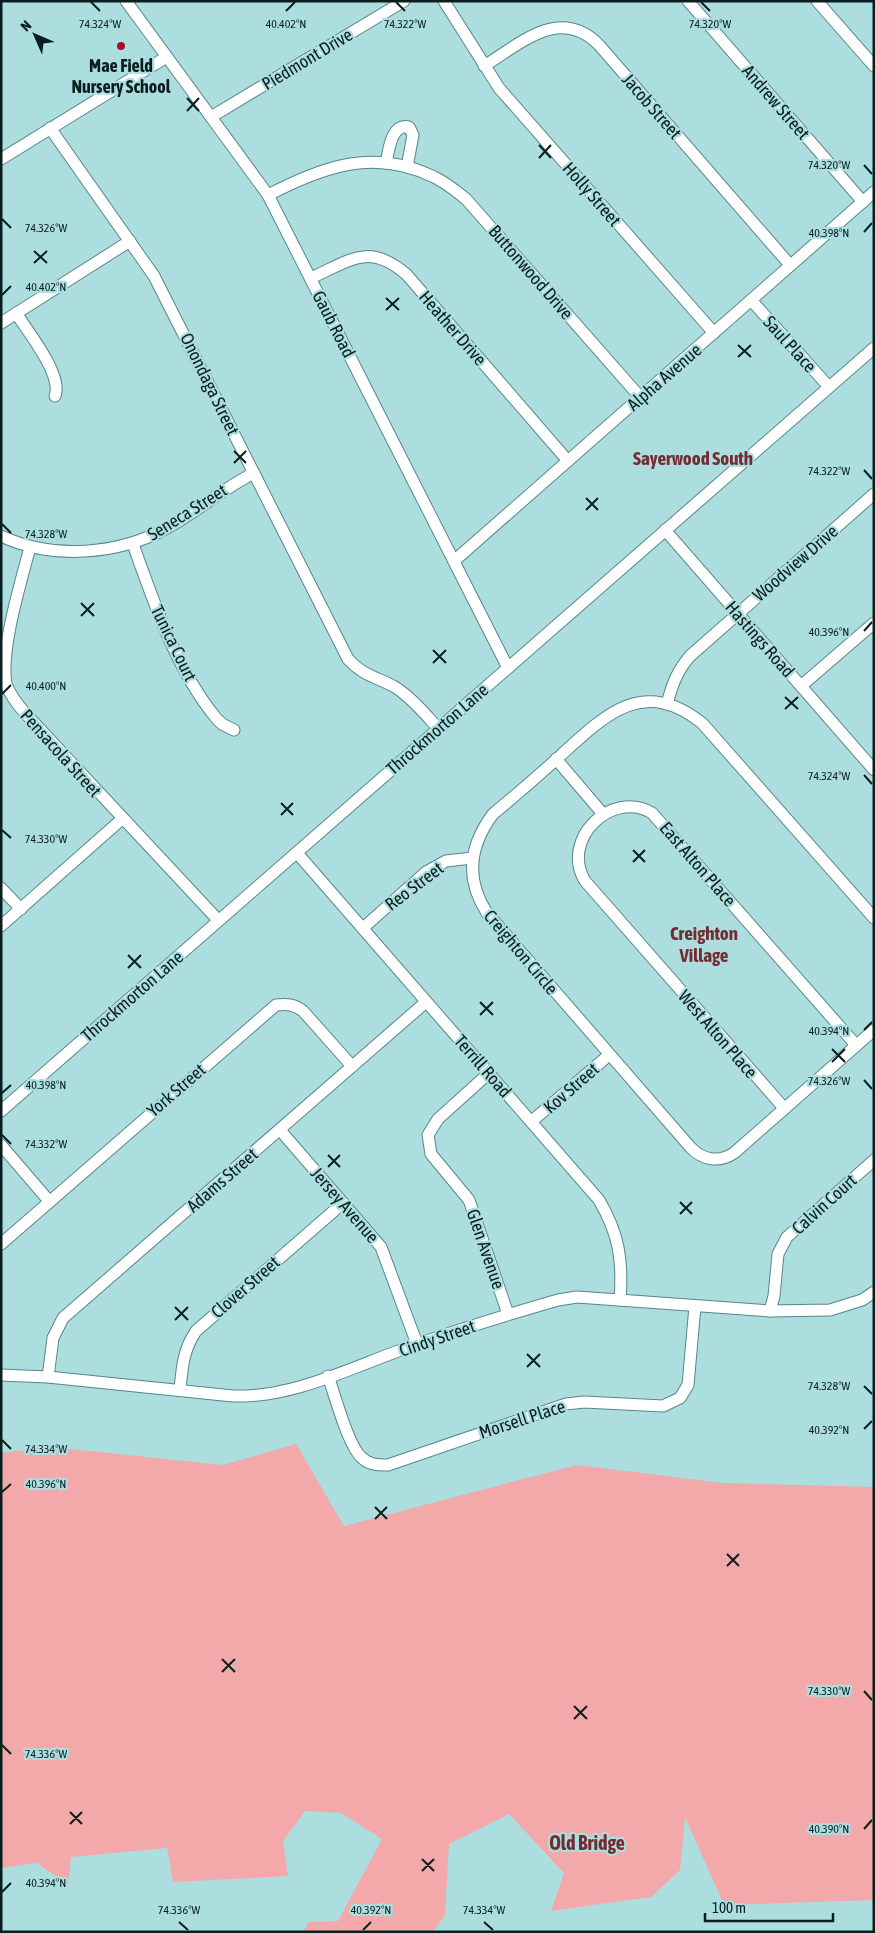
<svg xmlns="http://www.w3.org/2000/svg" width="875" height="1933" viewBox="0 0 875 1933" font-family="'Asap Condensed',sans-serif">
	<rect width="100%" height="100%" fill="#addedf"/>
	<polygon fill="#f3a8a9" points="296,1444 344,1526 577,1465 722,1483 874,1487 874,1900 724,1905 685,1817 680,1870 651,1897 551,1911 564,1873 509,1814 449,1844 445,1915 433,1932 303,1932 309,1922 338,1921 382,1839 341,1813 305,1811 283,1841 288,1876 173,1882 167,1848 71,1857 68,1884 36,1863 1,1868 1,1453 51,1447 223,1465"/>
	<g fill="none" stroke-linecap="round" stroke-linejoin="round">
		<g stroke="#588687" stroke-width="13">
			<g id="minor">
				<polyline points="126,1 268,195 508,668"/>
				<polyline points="444,1 499,88 714,333"/>
				<polyline points="688,1 863,202"/>
				<polyline points="817,1 874,66"/>
				<path d="M484 66C520 44 560 5 599 45L790 265"/>
				<polyline points="211,117 404,1"/>
				<path d="M50 128 154 276 348 659C363 676 377 677 395 687 412 698 425 714 438 728"/>
				<polyline points="1,159 165,58"/>
				<path d="M386 163C389 150 391 123 409 127L413 135 407 167"/>
				<path d="M268 195C324 167 373 147 434 177 445 182 456 191 466 199L640 397"/>
				<path d="M311 278C351 260 369 242 407 275L568 461"/>
				<polyline points="751,300 829,387"/>
				<path d="M16 313C28 332 63 375 55 396"/>
				<polyline points="1,323 130,241"/>
				<polyline points="665,530 874,770"/>
				<path d="M1 536C52 560 118 555 167 528 197 512 222 489 254 473"/>
				<path d="M133 544C154 603 176 669 216 718L222 724 234 730"/>
				<path d="M30 547C21 582 0 649 6 684 10 695 17 704 25 713L218 920"/>
				<polyline points="454,561 874,192"/>
				<polyline points="801,686 874,623"/>
				<path d="M667 704C672 685 677 671 690 656L874 494"/>
				<polyline points="556,759 603,814"/>
				<path d="M297 853 599 1200C619 1234 623 1260 620 1300"/>
				<polyline points="1,888 21,909"/>
				<path d="M874 918 702 723C643 676 605 715 560 756 538 776 516 795 493 814 469 846 465 879 487 913L691 1148C703 1160 719 1163 734 1153L874 1030"/>
				<polyline points="1,926 122,819"/>
				<polyline points="363,928 426,872 446,861 472,858"/>
				<polyline points="489,1073 438,1119 428,1135 431,1154 469,1200 508,1314"/>
				<path d="M784 1108 585 881C560 840 611 789 652 813L856 1045"/>
				<polyline points="1,1111 874,348"/>
				<polyline points="532,1121 609,1055"/>
				<polyline points="280,1130 381,1247 417,1344"/>
				<polyline points="1,1145 49,1201"/>
				<path d="M1 1244 276 1005C287 1004 294 1004 303 1011L351 1065"/>
				<polyline points="770,1311 774,1296 778,1254 787,1237 874,1160"/>
				<path d="M1 1375 48 1377 233 1396C291 1398 348 1369 401 1350 453 1331 506 1315 558 1300L577 1297 770 1311 830 1310 862 1300 874 1292"/>
				<path d="M328 1376C335 1395 348 1446 362 1458 370 1465 378 1465 388 1465L566 1404 584 1402 663 1406 680 1398 688 1385 695 1306"/>
				<polyline points="48,1377 53,1338 63,1318 426,1002"/>
				<path d="M180 1390C182 1368 183 1350 196 1331L343 1203"/>
			</g>
		</g>
		<use href="#minor" stroke="#fff" stroke-width="11"/>
	</g>
	<path fill="none" stroke="#0b1e1f" stroke-width="2" d="M91 2 100 11M396 2 405 11M701 2 710 11M286 11 295 2M187 98 199 111M187 111 199 98M539 145 551 158M539 158 551 145M864 165 872 174M2 219 11 228M864 232 872 223M34 251 47 263M34 263 47 251M2 295 11 286M386 298 399 310M386 310 399 298M738 345 751 357M738 357 751 345M234 451 246 463M234 463 246 451M864 470 872 479M586 498 598 510M586 510 598 498M2 524 11 533M81 603 94 616M81 616 94 603M864 631 872 622M433 650 446 663M433 663 446 650M2 694 11 685M785 697 798 709M785 709 798 697M864 775 872 784M281 803 293 815M281 815 293 803M2 830 11 838M633 850 645 862M633 862 645 850M128 955 141 968M128 968 141 955M480 1002 493 1015M480 1015 493 1002M864 1030 872 1022M832 1049 845 1062M832 1062 845 1049M864 1080 872 1089M2 1093 11 1085M2 1135 11 1144M328 1155 340 1167M328 1167 340 1155M680 1202 692 1214M680 1214 692 1202M175 1307 188 1320M175 1320 188 1307M527 1354 540 1367M527 1367 540 1354M864 1386 872 1394M864 1429 872 1421M2 1440 11 1449M2 1492 11 1484M375 1507 387 1519M375 1519 387 1507M727 1554 739 1566M727 1566 739 1554M222 1659 235 1672M222 1672 235 1659M864 1691 872 1700M574 1706 587 1719M574 1719 587 1706M2 1745 11 1754M70 1812 82 1824M70 1824 82 1812M864 1829 872 1820M422 1859 434 1871M422 1871 434 1859M2 1892 11 1883M179 1922 188 1930M484 1922 493 1930M363 1930 371 1922"/>
	<circle fill="#a81032" stroke="#addedf" stroke-width="2" cx="121" cy="46" r="5"/>
	<g text-anchor="middle" dominant-baseline="central" stroke-width="4.5" stroke-linejoin="round" paint-order="stroke">
		<g font-size="18" fill="#0b1e1f" stroke="#addedf">
			<text transform="translate(307 59) rotate(-31)">Piedmont Drive</text>
			<text transform="translate(776 102) rotate(49)">Andrew Street</text>
			<text transform="translate(652 106) rotate(49)">Jacob Street</text>
			<text transform="translate(592 194) rotate(49)">Holly Street</text>
			<text transform="translate(531 272) rotate(49)">Buttonwood Drive</text>
			<text transform="translate(334 324) rotate(63)">Gaub Road</text>
			<text transform="translate(453 328) rotate(49)">Heather Drive</text>
			<text transform="translate(790 344) rotate(48)">Saul Place</text>
			<text transform="translate(664 377) rotate(-41)">Alpha Avenue</text>
			<text transform="translate(210 384) rotate(64)">Onondaga Street</text>
			<text transform="translate(187 512) rotate(-32)">Seneca Street</text>
			<text transform="translate(795 563) rotate(-41)">Woodview Drive</text>
			<text transform="translate(760 639) rotate(49)">Hastings Road</text>
			<text transform="translate(174 643) rotate(64)">Tunica Court</text>
			<text transform="translate(437 729) rotate(-41)">Throckmorton Lane</text>
			<text transform="translate(61 753) rotate(48)">Pensacola Street</text>
			<text transform="translate(698 864) rotate(49)">East Alton Place</text>
			<text transform="translate(414 886) rotate(-37)">Reo Street</text>
			<text transform="translate(521 952) rotate(50)">Creighton Circle</text>
			<text transform="translate(132 996) rotate(-41)">Throckmorton Lane</text>
			<text transform="translate(718 1034) rotate(49)">West Alton Place</text>
			<text transform="translate(483 1066) rotate(49)">Terrill Road</text>
			<text transform="translate(571 1088) rotate(-41)">Kov Street</text>
			<text transform="translate(176 1090) rotate(-41)">York Street</text>
			<text transform="translate(222 1180) rotate(-41)">Adams Street</text>
			<text transform="translate(824 1204) rotate(-42)">Calvin Court</text>
			<text transform="translate(345 1205) rotate(49)">Jersey Avenue</text>
			<text transform="translate(486 1249) rotate(71)">Glen Avenue</text>
			<text transform="translate(245 1287) rotate(-41)">Clover Street</text>
			<text transform="translate(437 1338) rotate(-19)">Cindy Street</text>
			<text transform="translate(522 1419) rotate(-18)">Morsell Place</text>
		</g>
		<g font-size="18" font-weight="bold" fill="#0b1e1f" stroke="#addedf">
			<text x="121" y="65">Mae Field<tspan x="121" dy="21">Nursery School</tspan></text>
		</g>
		<g font-size="19" font-weight="bold" fill="#722c32" stroke="#addedf">
			<text x="693" y="458">Sayerwood South</text>
			<text x="704" y="933">Creighton<tspan x="704" dy="22">Village</tspan></text>
		</g>
		<g font-size="20" font-weight="bold" fill="#722c32" stroke="#addedf">
			<text x="587" y="1842">Old Bridge</text>
		</g>
	</g>
	<g font-size="12" text-anchor="middle" fill="#0b1e1f" stroke="#addedf" stroke-width="4.5" stroke-linejoin="round" paint-order="stroke">
		<text x="710" y="28">74.320°W</text>
		<text x="100" y="28">74.324°W</text>
		<text x="286" y="28">40.402°N</text>
		<text x="405" y="28">74.322°W</text>
		<text x="829" y="169">74.320°W</text>
		<text x="46" y="232">74.326°W</text>
		<text x="829" y="237">40.398°N</text>
		<text x="46" y="291">40.402°N</text>
		<text x="829" y="475">74.322°W</text>
		<text x="46" y="538">74.328°W</text>
		<text x="829" y="636">40.396°N</text>
		<text x="46" y="690">40.400°N</text>
		<text x="829" y="780">74.324°W</text>
		<text x="46" y="843">74.330°W</text>
		<text x="829" y="1035">40.394°N</text>
		<text x="829" y="1085">74.326°W</text>
		<text x="46" y="1089">40.398°N</text>
		<text x="46" y="1148">74.332°W</text>
		<text x="829" y="1390">74.328°W</text>
		<text x="829" y="1434">40.392°N</text>
		<text x="46" y="1453">74.334°W</text>
		<text x="46" y="1488">40.396°N</text>
		<text x="829" y="1695">74.330°W</text>
		<text x="46" y="1758">74.336°W</text>
		<text x="829" y="1833">40.390°N</text>
		<text x="46" y="1887">40.394°N</text>
		<text x="179" y="1914">74.336°W</text>
		<text x="371" y="1914">40.392°N</text>
		<text x="484" y="1914">74.334°W</text>
	</g>
	<rect width="875" height="1933" fill="none" stroke="#0b1e1f" stroke-width="5"/>
	<g transform="translate(35 35) rotate(315)" stroke="#addedf" stroke-width="4" paint-order="stroke">
	<path d="M0-4L9 19L0 12L-9 19Z" fill="#0b1e1f"/>
	<text y="-8" font-size="14" font-weight="bold" text-anchor="middle" fill="#0b1e1f">N</text>
	</g>
	<path d="M705 1913v8h128v-8" fill="none" stroke="#0b1e1f" stroke-width="2.5"/>
	<text x="712" y="1913" font-size="15" fill="#0b1e1f" stroke="#addedf" stroke-width="4" paint-order="stroke">100 m</text>
</svg>
